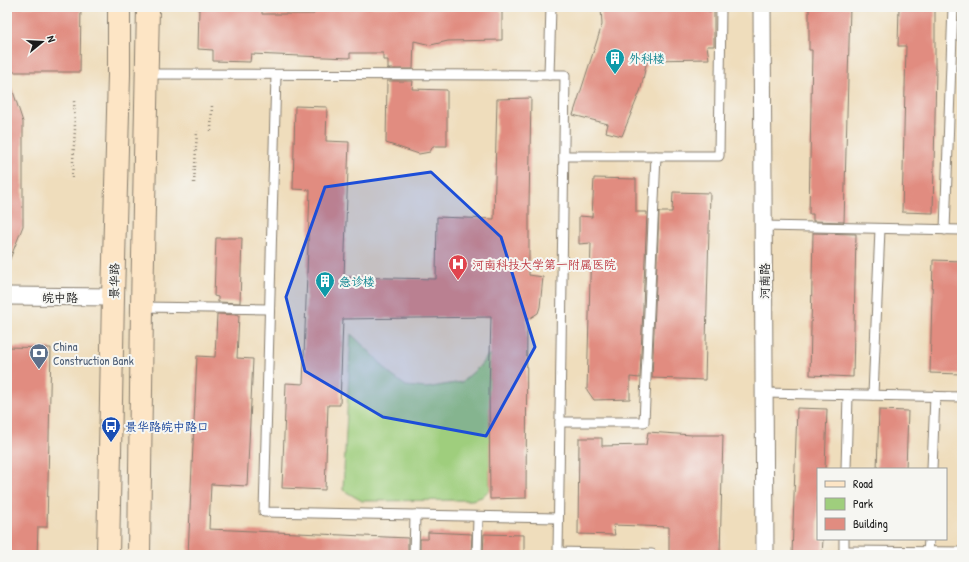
<svg xmlns="http://www.w3.org/2000/svg" width="969" height="562" viewBox="0 0 969 562" font-family="'Patrick Hand','LXGW WenKai TC',sans-serif">
	<rect width="100%" height="100%" fill="#f6f6f2"/>
	<filter id="ink" filterUnits="userSpaceOnUse"><feTurbulence type="fractalNoise" baseFrequency=".025" numOctaves="2"/><feDisplacementMap in="SourceGraphic" scale="8" xChannelSelector="R" yChannelSelector="G"/><feConvolveMatrix kernelMatrix="1 2 1 2 8 2 1 2 1" color-interpolation-filters="sRGB"/></filter>
	<filter id="wash" filterUnits="userSpaceOnUse"><feTurbulence type="fractalNoise" baseFrequency=".012" numOctaves="4" result="noise"/><feDisplacementMap in="SourceGraphic" scale="16" xChannelSelector="R" yChannelSelector="G"/><feGaussianBlur stdDeviation="0.9" result="paint"/><feColorMatrix in="noise" values="0 0 0 0 0 0 0 0 0 0 0 0 0 0 0 0 0 1.4 0 .05"/><feComposite in="paint" operator="in"/></filter>
	<g filter="url(#wash)">
		<rect width="100%" height="100%" fill="#efddbc"/>
		<polygon fill="#9fce7d" stroke="#5e754c" points="351,334 374,356 391,375 406,386 426,388 462,382 479,367 490,353 490,489 482,497 472,500 362,501 343,490"/>
		<g id="blocks">
			<g fill="#e18c80">
				<polygon points="7,7 81,7 80,72 7,72"/>
				<polygon points="199,7 262,7 262,14 314,14 314,7 500,7 500,11 502,11 502,40 448,41 431,45 414,41 413,69 388,69 388,60 383,60 383,53 350,53 350,58 251,54 250,62 213,61 213,50 198,49"/>
				<polygon points="601,7 708,7 708,11 714,11 714,46 707,46 709,59 647,60 641,89 622,136 606,132 608,124 573,115 602,25"/>
				<polygon points="809,7 850,7 844,222 813,221 813,214 809,214 812,50 809,50"/>
				<polygon points="899,7 935,7 935,69 936,69 933,213 902,212 906,46 898,46"/>
				<polygon points="387,81 413,81 412,89 447,90 447,146 433,146 430,152 419,154 386,143"/>
				<polygon points="7,82 10,82 23,122 23,226 8,264 7,263"/>
				<polygon points="531,98 529,206 529,275 543,277 540,307 538,313 527,320 526,498 490,499 489,391 491,317 343,319 340,405 328,405 325,490 282,488 286,383 303,384 310,190 293,189 295,106 327,107 326,141 349,142 344,277 436,279 437,217 494,219 497,99"/>
				<polygon points="594,178 636,179 636,212 647,212 640,378 630,377 630,399 594,400 587,390 591,243 579,244 579,216 592,217"/>
				<polygon points="673,192 710,193 705,380 652,378 659,212 672,212"/>
				<polygon points="813,233 856,234 853,377 810,375"/>
				<polygon points="216,238 242,238 240,303 218,302 218,297 214,296"/>
				<polygon points="933,260 962,261 962,374 930,373"/>
				<polygon points="217,314 239,315 237,358 253,359 247,486 211,484 209,529 408,538 408,555 188,555 197,356 215,357"/>
				<polygon points="7,347 51,348 47,527 38,527 37,555 7,555"/>
				<polygon points="797,408 827,409 825,469 818,469 818,539 823,539 822,555 792,555"/>
				<polygon points="879,410 908,411 906,469 877,469"/>
				<polygon points="648,432 692,435 723,435 720,555 669,555 669,527 613,525 615,535 578,534 579,438 602,438 602,446 646,445"/>
				<polygon points="428,532 472,534 471,555 420,555 420,539 428,539"/>
				<polygon points="484,534 524,535 524,555 483,555"/>
			</g>
		</g>
	</g>
	<g filter="url(#ink)">
		<use href="#blocks" fill-opacity="0" stroke="#867c6c" stroke-width="1"/>
		<g fill="none" stroke-linecap="round" stroke-linejoin="round">
			<g stroke="#867c6c" stroke-width="11">
				<g id="lane">
					<polyline points="148,74 565,75 558,552 652,554 652,555"/>
					<polyline points="276,75 264,512 558,518"/>
					<polyline points="549,75 551,7"/>
					<polyline points="564,156 719,156 721,7"/>
					<polyline points="763,226 962,230"/>
					<polyline points="945,230 953,7"/>
					<polyline points="142,307 269,309"/>
					<polyline points="764,393 962,397"/>
					<polyline points="873,395 880,229"/>
					<polyline points="560,422 644,422 656,156"/>
					<polyline points="846,469 848,395"/>
					<polyline points="932,469 935,396"/>
					<polyline points="844,551 962,552"/>
					<polyline points="414,555 415,515"/>
					<polyline points="477,555 478,517"/>
					<polyline points="844,555 844,539"/>
					<polyline points="928,555 929,539"/>
				</g>
			</g>
			<g stroke="#867c6c" stroke-width="19">
				<g id="street">
					<polyline points="762,7 765,555"/>
					<polyline points="7,296 113,297"/>
				</g>
			</g>
			<g stroke="#867c6c" stroke-width="24">
				<g id="secondary">
					<polyline points="108,555 113,297 119,75 119,7"/>
					<polyline points="139,555 142,307 148,7"/>
				</g>
			</g>
			<g stroke="#867c6c" stroke-width="2.5" stroke-dasharray="1 3" stroke-linecap="butt">
				<polyline points="211,131 212,105"/>
				<polyline points="72,178 75,129 74,100"/>
				<polyline points="194,183 197,131"/>
			</g>
			<use href="#lane" stroke="#fff" stroke-width="9"/>
			<use href="#street" stroke="#fff" stroke-width="17"/>
			<use href="#secondary" stroke="#fde5c5" stroke-width="22"/>
		</g>
	</g>
	<path fill="#1d4ed8" fill-opacity="0.2" stroke="#1d4ed8" stroke-width="3" stroke-linejoin="round" d="M431 172 501 237 535 347 486 436 383 417 305 371 286 297 325 187Z"/>
	<defs>
		<g id="building-pin" transform="scale(1)"><path d="M0 17L-7.5 6A9.5 9.5 0 1 1 7.5 6Z" fill="#0f9aa8" stroke="#f6f6f2"/><path d="M-4-6H4V6H1V3H-1V6H-4ZM-2.5-4.3h1.7v1.8h-1.7ZM.8-4.3h1.7v1.8H.8ZM-2.5-1h1.7V.8h-1.7ZM.8-1h1.7V.8H.8Z" fill="#fff"/></g>
		<g id="hospital-pin" transform="scale(1)"><path d="M0 17L-7.5 6A9.5 9.5 0 1 1 7.5 6Z" fill="#e0444e" stroke="#f6f6f2"/><path d="M-5-5h3v3.5h4V-5h3V5h-3V1.5h-4V5h-3Z" fill="#fff"/></g>
		<g id="bank-pin" transform="scale(1)"><path d="M0 17L-7.5 6A9.5 9.5 0 1 1 7.5 6Z" fill="#5c6f8a" stroke="#f6f6f2"/><path d="M-6-4H6V4H-6ZM0-2.3a2.3 2.3 0 1 0 0 4.6a2.3 2.3 0 1 0 0-4.6Z" fill="#fff"/></g>
		<g id="bus-pin" transform="scale(1)"><path d="M0 17L-7.5 6A9.5 9.5 0 1 1 7.5 6Z" fill="#1a4fb4" stroke="#f6f6f2"/><path d="M-5-6H5V4H4V6H2V4H-2V6H-4V4H-5ZM-3.5-4V0h7V-4ZM-3.5 1.2v1.5H-2V1.2ZM2 1.2v1.5H3.5V1.2Z" fill="#fff"/></g>
	</defs>
	<g fill-rule="evenodd">
		<use href="#building-pin" x="615" y="58"/>
		<use href="#hospital-pin" x="458" y="264"/>
		<use href="#building-pin" x="325" y="281"/>
		<use href="#bank-pin" x="39" y="353"/>
		<use href="#bus-pin" x="111" y="426"/>
	</g>
	<g text-anchor="middle" dominant-baseline="central" stroke-width="4" stroke-linejoin="round" paint-order="stroke">
		<g font-size="12" fill="#0d838f" stroke="#f6f6f2" text-anchor="start">
			<text x="629" y="58">外科楼</text>
			<text x="339" y="281">急诊楼</text>
		</g>
		<g font-size="12" fill="#be3a42" stroke="#f6f6f2" text-anchor="start">
			<text x="472" y="264">河南科技大学第一附属医院</text>
		</g>
		<g font-size="12" fill="#1c1c1c" stroke="#f6f6f2">
			<text transform="translate(114 281) rotate(-89)">景华路</text>
			<text transform="translate(764 281) rotate(-90)">河南路</text>
			<text x="60" y="297">皖中路</text>
		</g>
		<g font-size="12" fill="#4e5e75" stroke="#f6f6f2" text-anchor="start">
			<text x="53" y="346">China<tspan x="53" dy="14">Construction Bank</tspan></text>
		</g>
		<g font-size="12" fill="#164399" stroke="#f6f6f2" text-anchor="start">
			<text x="125" y="426">景华路皖中路口</text>
		</g>
	</g>
	<rect width="969" height="562" fill="none" stroke="#f6f6f2" stroke-width="24"/>
	<rect x="817" y="468" width="130" height="72" fill="#f6f6f2" stroke="#9f9f9c"/>
	<rect x="825" y="481" width="20" height="6" fill="#fde5c5" stroke="#9f9f9c"/>
	<text x="853" y="488" font-size="12" fill="#1c1c1c">Road</text>
	<rect x="825" y="498" width="20" height="12" fill="#9fce7d" stroke="#9f9f9c"/>
	<text x="853" y="508" font-size="12" fill="#1c1c1c">Park</text>
	<rect x="825" y="518" width="20" height="12" fill="#e18c80" stroke="#9f9f9c"/>
	<text x="853" y="528" font-size="12" fill="#1c1c1c">Building</text>
	<g transform="translate(42 42) rotate(72)" stroke="#f6f6f2" stroke-width="3" paint-order="stroke">
	<path d="M0-3L7 15L0 10L-7 15Z" fill="#1c1c1c"/>
	<text y="-6" font-size="11" font-weight="bold" text-anchor="middle" fill="#1c1c1c">N</text>
	</g>
</svg>
